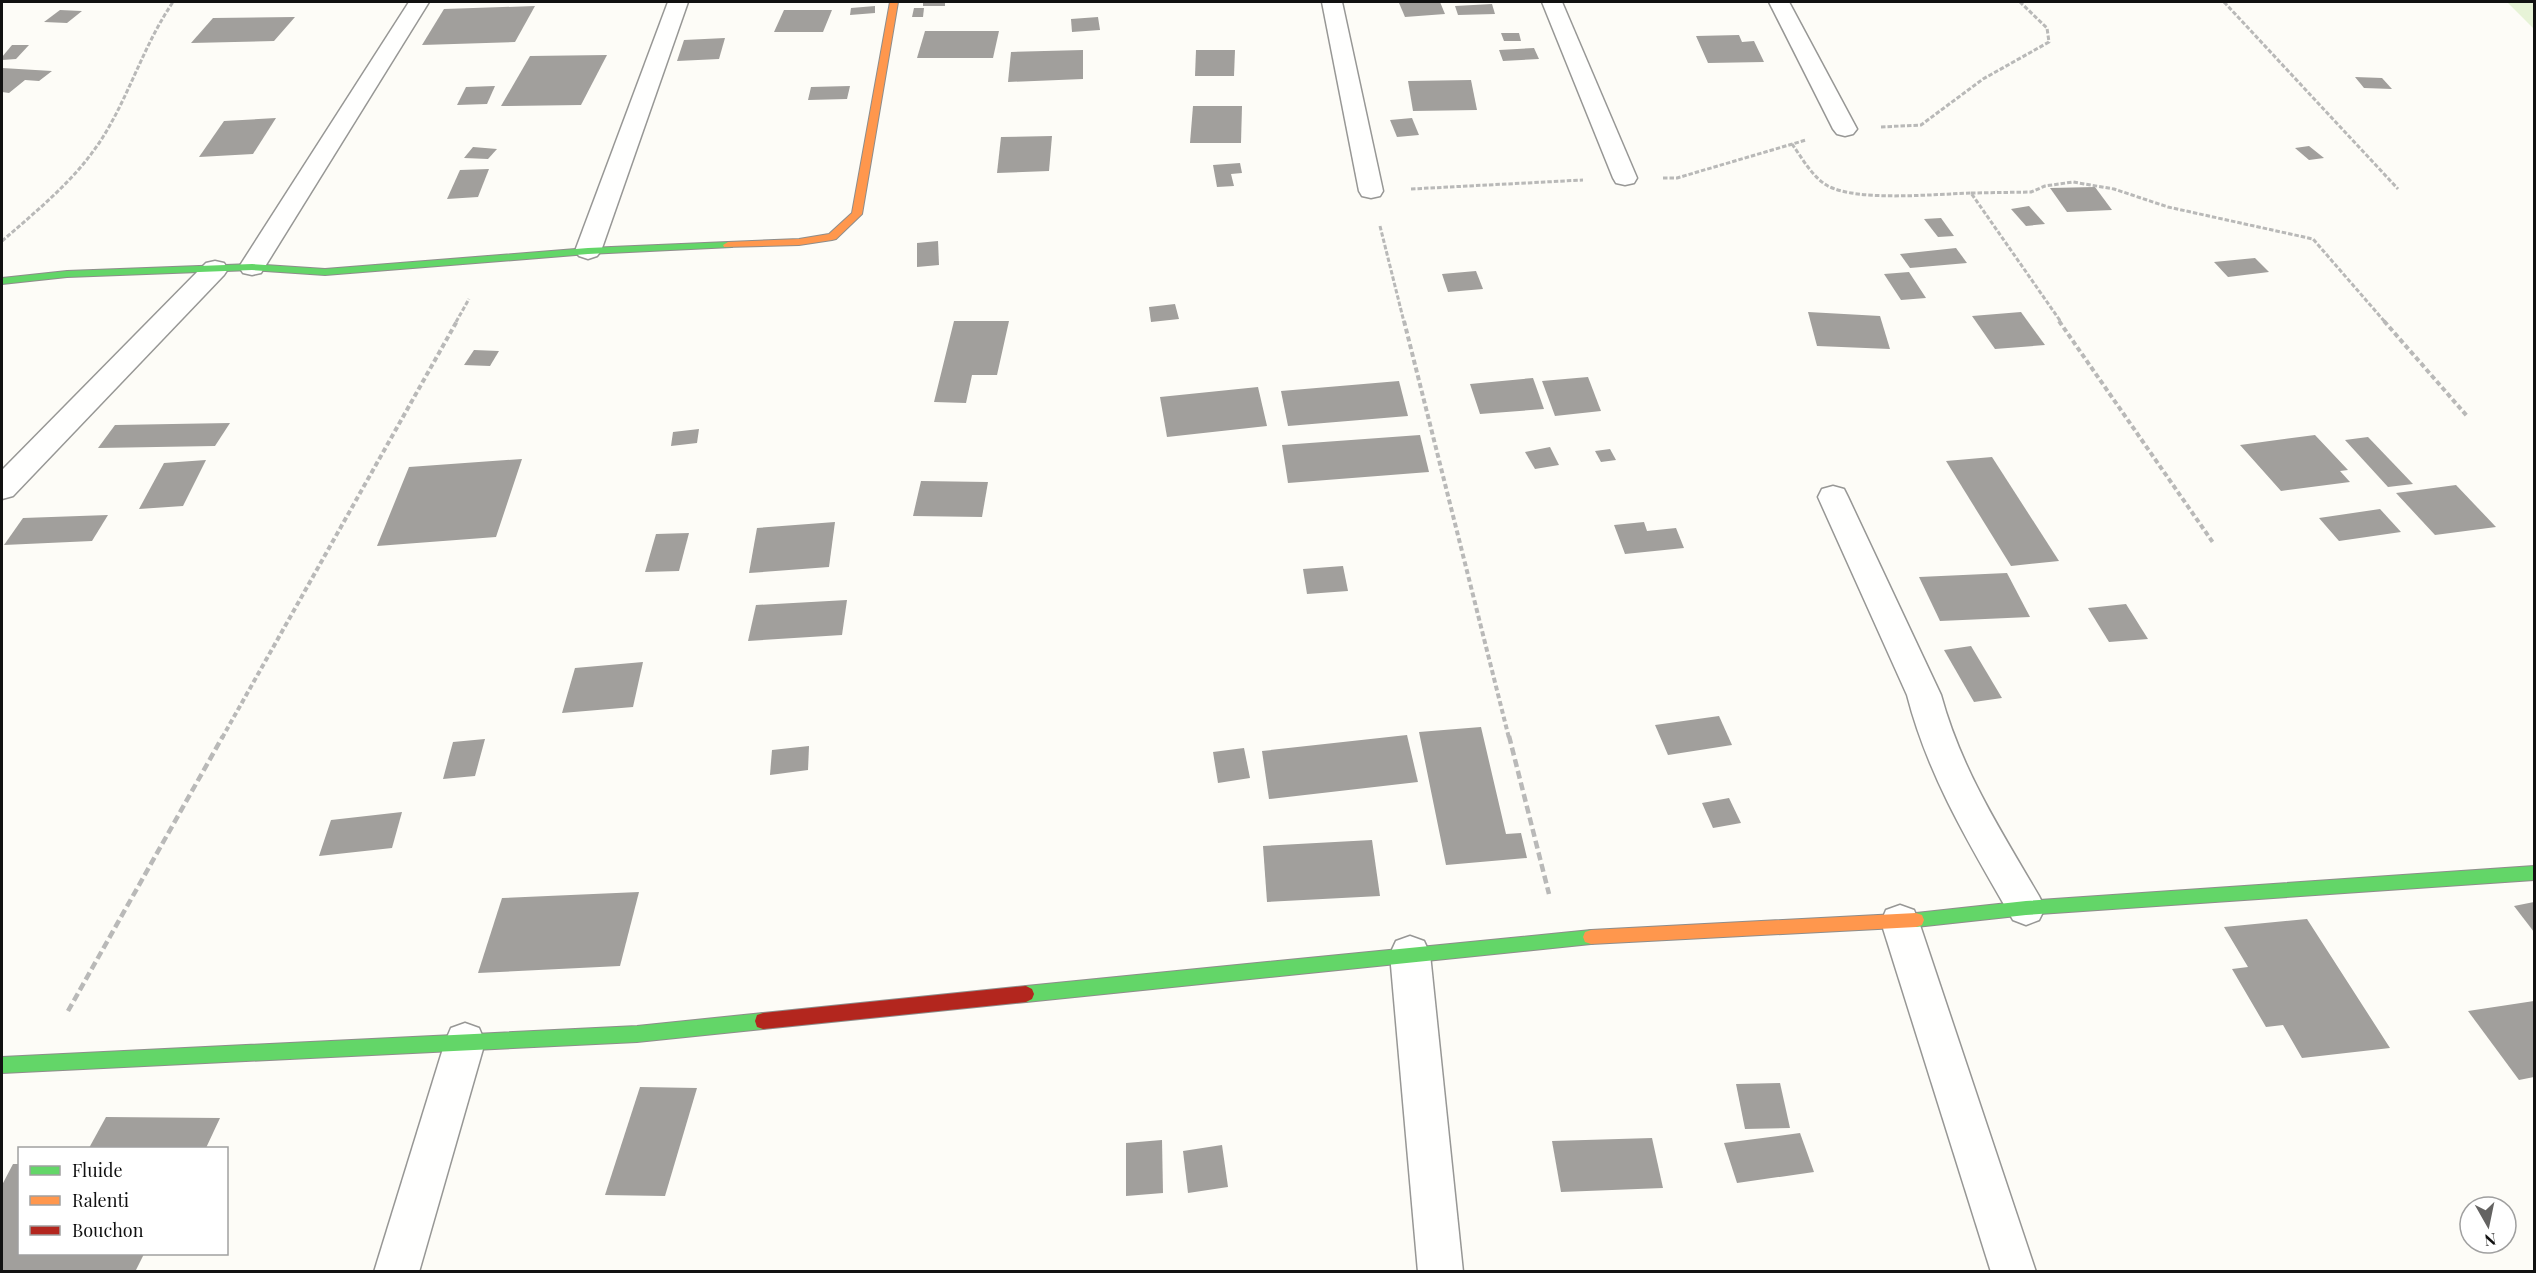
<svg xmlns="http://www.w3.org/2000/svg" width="2536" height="1273" viewBox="0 0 2536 1273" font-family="'Playfair Display',serif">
	<rect width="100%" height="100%" fill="#fdfcf7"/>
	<polygon fill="#e7f3d7" points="2507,2 2534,2 2534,29"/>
	<g fill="#a19f9c">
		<rect x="923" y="2" width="22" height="4"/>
		<polygon points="1415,2 1440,2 1445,14 1405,17 1399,3"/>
		<polygon points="1492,4 1495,14 1458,15 1455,6"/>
		<polygon points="535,6 515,42 422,45 444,9"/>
		<polygon points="875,6 875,13 850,15 851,8"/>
		<polygon points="914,8 924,8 923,17 912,17"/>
		<polygon points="60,10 82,11 67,23 44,22"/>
		<polygon points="784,10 832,10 823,32 774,32"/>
		<polygon points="295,17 274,41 191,43 213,18"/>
		<polygon points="1098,17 1100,30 1072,32 1071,19"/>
		<polygon points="925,31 999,31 993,58 917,58"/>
		<polygon points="1501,33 1519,33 1521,41 1504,41"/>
		<polygon points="1739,35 1742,42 1754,41 1764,62 1708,63 1696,36"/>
		<polygon points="725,38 719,59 677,61 684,40"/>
		<polygon points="12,45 29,45 16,59 2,60 2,57"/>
		<polygon points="1534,48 1539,59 1503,61 1499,50"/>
		<polygon points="1083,50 1083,79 1008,82 1011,52"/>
		<polygon points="1196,50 1235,50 1234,76 1195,76"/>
		<polygon points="607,55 581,105 501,106 530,56"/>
		<polygon points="2,68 52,71 39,81 25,80 9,93 2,92"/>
		<polygon points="2355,77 2382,78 2392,89 2364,88"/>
		<polygon points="1471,80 1477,110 1413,111 1408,81"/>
		<polygon points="495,86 487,104 457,105 466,87"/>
		<polygon points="850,86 847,99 808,100 811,87"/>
		<polygon points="1193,106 1242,106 1241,143 1190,143"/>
		<polygon points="276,118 253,154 199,157 224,121"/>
		<polygon points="1412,118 1419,135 1397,137 1390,120"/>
		<polygon points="1052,136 1049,171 997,173 1001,137"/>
		<polygon points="2309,146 2324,158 2309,160 2295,148"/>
		<polygon points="473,147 497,149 488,159 464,158"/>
		<polygon points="1240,163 1242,173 1231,174 1234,186 1217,187 1213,165"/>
		<polygon points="489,169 478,197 447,199 460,170"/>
		<polygon points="2095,187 2112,210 2067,212 2050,188"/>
		<polygon points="2029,206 2045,224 2026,226 2011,209"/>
		<polygon points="1941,218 1954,236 1938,237 1924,219"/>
		<polygon points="938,241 939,265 917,267 917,243"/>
		<polygon points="1956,248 1967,263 1910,268 1900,254"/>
		<polygon points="2255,258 2269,272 2228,277 2214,262"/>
		<polygon points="1476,271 1483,289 1448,292 1442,274"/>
		<polygon points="1909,272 1926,298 1901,300 1884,274"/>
		<polygon points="1175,304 1179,319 1151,322 1149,307"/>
		<polygon points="1808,312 1880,316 1890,349 1817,346"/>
		<polygon points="2021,312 2045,345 1995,349 1972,316"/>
		<polygon points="954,321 1009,321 997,375 972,375 966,403 934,402"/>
		<polygon points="474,350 499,351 490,366 464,365"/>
		<polygon points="1588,377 1601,411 1555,416 1542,381"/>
		<polygon points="1533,378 1544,409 1480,414 1470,384"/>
		<polygon points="1399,381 1408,416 1288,426 1281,391"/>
		<polygon points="1258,387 1267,426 1167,437 1160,397"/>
		<polygon points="230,423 215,446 98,448 115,425"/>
		<polygon points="699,429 697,443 671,446 673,432"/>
		<polygon points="1420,435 1429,472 1288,483 1282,445"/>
		<polygon points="2315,435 2348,470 2340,471 2350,482 2281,491 2240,445"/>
		<polygon points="2368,437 2413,484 2388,487 2345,440"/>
		<polygon points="1550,447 1559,465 1535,469 1525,452"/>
		<polygon points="1610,449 1616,460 1601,462 1595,451"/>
		<polygon points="1992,457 2059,561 2011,566 1946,461"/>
		<polygon points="522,459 496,537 377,546 409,467"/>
		<polygon points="206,460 183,506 139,509 164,463"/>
		<polygon points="921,481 988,482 982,517 913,516"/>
		<polygon points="2456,485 2496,527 2435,535 2396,493"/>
		<polygon points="2380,509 2401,532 2339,541 2319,518"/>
		<polygon points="108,515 92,541 4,545 23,518"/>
		<polygon points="835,522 829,567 749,573 757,528"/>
		<polygon points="1644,522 1647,531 1676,528 1684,548 1625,554 1614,525"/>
		<polygon points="689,533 679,571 645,572 656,534"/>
		<polygon points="1343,566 1348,591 1307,594 1303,569"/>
		<polygon points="2007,573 2030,617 1940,621 1919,577"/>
		<polygon points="847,600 842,635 748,641 756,605"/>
		<polygon points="2126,604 2148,639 2109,642 2088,608"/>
		<polygon points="1971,646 2002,698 1974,702 1944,650"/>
		<polygon points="643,662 633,707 562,713 575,668"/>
		<polygon points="1719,716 1732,745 1668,755 1655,725"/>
		<polygon points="1481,727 1506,834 1521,833 1527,858 1446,865 1419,732"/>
		<polygon points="1407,735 1418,782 1269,799 1262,751"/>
		<polygon points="485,739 475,776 443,779 453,742"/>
		<polygon points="809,746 808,770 770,775 772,750"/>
		<polygon points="1244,748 1250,778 1218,783 1213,752"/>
		<polygon points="1729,798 1741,823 1713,828 1702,803"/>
		<polygon points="402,812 392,848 319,856 331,820"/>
		<polygon points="1372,840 1380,896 1267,902 1263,846"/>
		<polygon points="639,892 620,966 478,973 502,898"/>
		<polygon points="2534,902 2534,932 2514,906"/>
		<polygon points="2307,919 2390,1048 2302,1058 2283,1025 2266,1027 2232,969 2248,967 2224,927"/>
		<polygon points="2534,1001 2534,1077 2519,1080 2468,1011"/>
		<polygon points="1780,1083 1790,1128 1745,1129 1736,1084"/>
		<polygon points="640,1087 697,1088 665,1196 605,1195"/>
		<polygon points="106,1117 220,1118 206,1148 89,1148"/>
		<polygon points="1800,1133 1814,1172 1737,1183 1724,1143"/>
		<polygon points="1652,1138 1663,1188 1561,1192 1552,1141"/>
		<polygon points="1162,1140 1163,1193 1126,1196 1126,1143"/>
		<polygon points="1222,1145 1228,1187 1188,1193 1183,1151"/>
		<polygon points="13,1164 20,1164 20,1254 144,1254 135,1272 2,1272 2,1185"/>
	</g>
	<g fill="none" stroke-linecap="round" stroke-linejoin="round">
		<g stroke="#979795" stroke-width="3">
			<g id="street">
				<polygon points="409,2 429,2 261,273 252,275 243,273 239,267"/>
				<polygon points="668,2 688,2 601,251 597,256 588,259 579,256 575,251"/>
				<polygon points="1322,2 1342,2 1383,191 1380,196 1371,198 1362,196 1359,191"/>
				<polygon points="1542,2 1562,2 1637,178 1634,183 1625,185 1616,183 1613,178"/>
				<polygon points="1769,2 1789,2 1857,129 1853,134 1845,136 1837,134 1833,129"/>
				<polygon points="215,261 224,263 228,269 224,275 13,496 2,499 2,470 206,263"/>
				<path d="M1833 486 1844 489 1848 497 1941 695C1961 769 2001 831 2039 896L2045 908 2039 920 2026 925 2013 920C1971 847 1928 777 1907 695L1818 497 1822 489Z"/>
				<polygon points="1900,905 1914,910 1919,922 2036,1272 1991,1272 1881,922 1886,910"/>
				<polygon points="1410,936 1424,941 1430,954 1463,1272 1418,1272 1390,954 1396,941"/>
				<polygon points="465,1023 479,1028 485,1042 419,1272 374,1272 445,1042 451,1028"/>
			</g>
		</g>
		<g stroke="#8e8d8b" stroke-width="2">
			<g id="fast">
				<polygon points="728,242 733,245 732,247 588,254 325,275 252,270 67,277 2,284 2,278 67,271 252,264 325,269 588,248"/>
				<polygon points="2534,866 2534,880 2026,915 1916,927 1910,925 1908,920 1910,915 1916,913 2026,901"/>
				<polygon points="1591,930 1597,932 1599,937 1597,942 1591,944 1026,1002 1020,999 1018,994 1020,989 1026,986"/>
				<polygon points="763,1013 769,1015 771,1021 769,1027 763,1029 637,1042 2,1073 2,1057 637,1026"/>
			</g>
		</g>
		<g stroke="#8e8d8b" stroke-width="2">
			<g id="slow">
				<polygon points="890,2 898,2 862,214 836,239 832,240 799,245 724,247 723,245 728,242 799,239 829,234 852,213"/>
				<polygon points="1916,913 1922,915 1924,920 1922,925 1916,927 1591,944 1585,942 1583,937 1585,932 1591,930"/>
			</g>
		</g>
		<g stroke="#8e8d8b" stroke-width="2">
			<polygon id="jam" points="1026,986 1032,989 1034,994 1032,999 1026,1002 763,1029 757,1027 755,1021 757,1015 763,1013"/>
		</g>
		<g stroke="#b9b9b8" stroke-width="3" stroke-dasharray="4.5 2" stroke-linecap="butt">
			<polyline points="2224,2 2398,189"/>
			<polyline points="1881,127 1921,125 1983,79 2049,42 2047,28 2020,2"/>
			<path d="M1792 144C1802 158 1813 178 1828 186 1858 202 1936 194 1971 193L2061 322"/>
			<polyline points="1663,178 1677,178 1806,140"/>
			<polyline points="1411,189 1583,180"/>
			<polyline points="1971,193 2031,192 2045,186 2073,182 2114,189 2168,207 2313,239 2385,322"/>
			<polyline points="1380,226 1404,322"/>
			<path d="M2 241C40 208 80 176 106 132 131 90 145 43 173 2"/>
			<polyline points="456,322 469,299"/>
		</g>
		<g stroke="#b9b9b8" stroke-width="4" stroke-dasharray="5 3" stroke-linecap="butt">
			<polyline points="1404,321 1509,738"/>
			<polyline points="2059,321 2214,544"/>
			<polyline points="2384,321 2467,416"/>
			<polyline points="222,738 457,321"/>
		</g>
		<g stroke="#b9b9b8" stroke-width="4.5" stroke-dasharray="8 4" stroke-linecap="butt">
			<polyline points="1509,736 1549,894"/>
			<polyline points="68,1011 223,736"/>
		</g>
		<use href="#street" fill="#fffffe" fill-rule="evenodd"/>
		<use href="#fast" fill="#63d668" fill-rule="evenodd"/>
		<use href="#slow" fill="#ff974d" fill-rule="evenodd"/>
		<use href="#jam" fill="#b3261e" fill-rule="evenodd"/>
	</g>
	<rect width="2536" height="1273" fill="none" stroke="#111111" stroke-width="6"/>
	<rect x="18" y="1147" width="210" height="108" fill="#ffffff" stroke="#a0a0a0" stroke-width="1.5"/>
	<rect x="30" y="1166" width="30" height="9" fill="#63d668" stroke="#a0a0a0" stroke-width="1.5"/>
	<text x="72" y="1177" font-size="18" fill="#111111">Fluide</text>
	<rect x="30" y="1196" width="30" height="9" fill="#ff974d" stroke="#a0a0a0" stroke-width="1.5"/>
	<text x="72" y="1207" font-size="18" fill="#111111">Ralenti</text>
	<rect x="30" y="1226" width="30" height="9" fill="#b3261e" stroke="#a0a0a0" stroke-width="1.5"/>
	<text x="72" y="1237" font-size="18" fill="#111111">Bouchon</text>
	<g transform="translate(2488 1225) rotate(171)"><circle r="28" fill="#ffffff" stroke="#a0a0a0" stroke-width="1.5"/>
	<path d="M0-4.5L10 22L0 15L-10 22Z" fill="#646362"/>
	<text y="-9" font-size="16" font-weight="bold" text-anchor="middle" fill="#111111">N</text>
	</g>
</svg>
